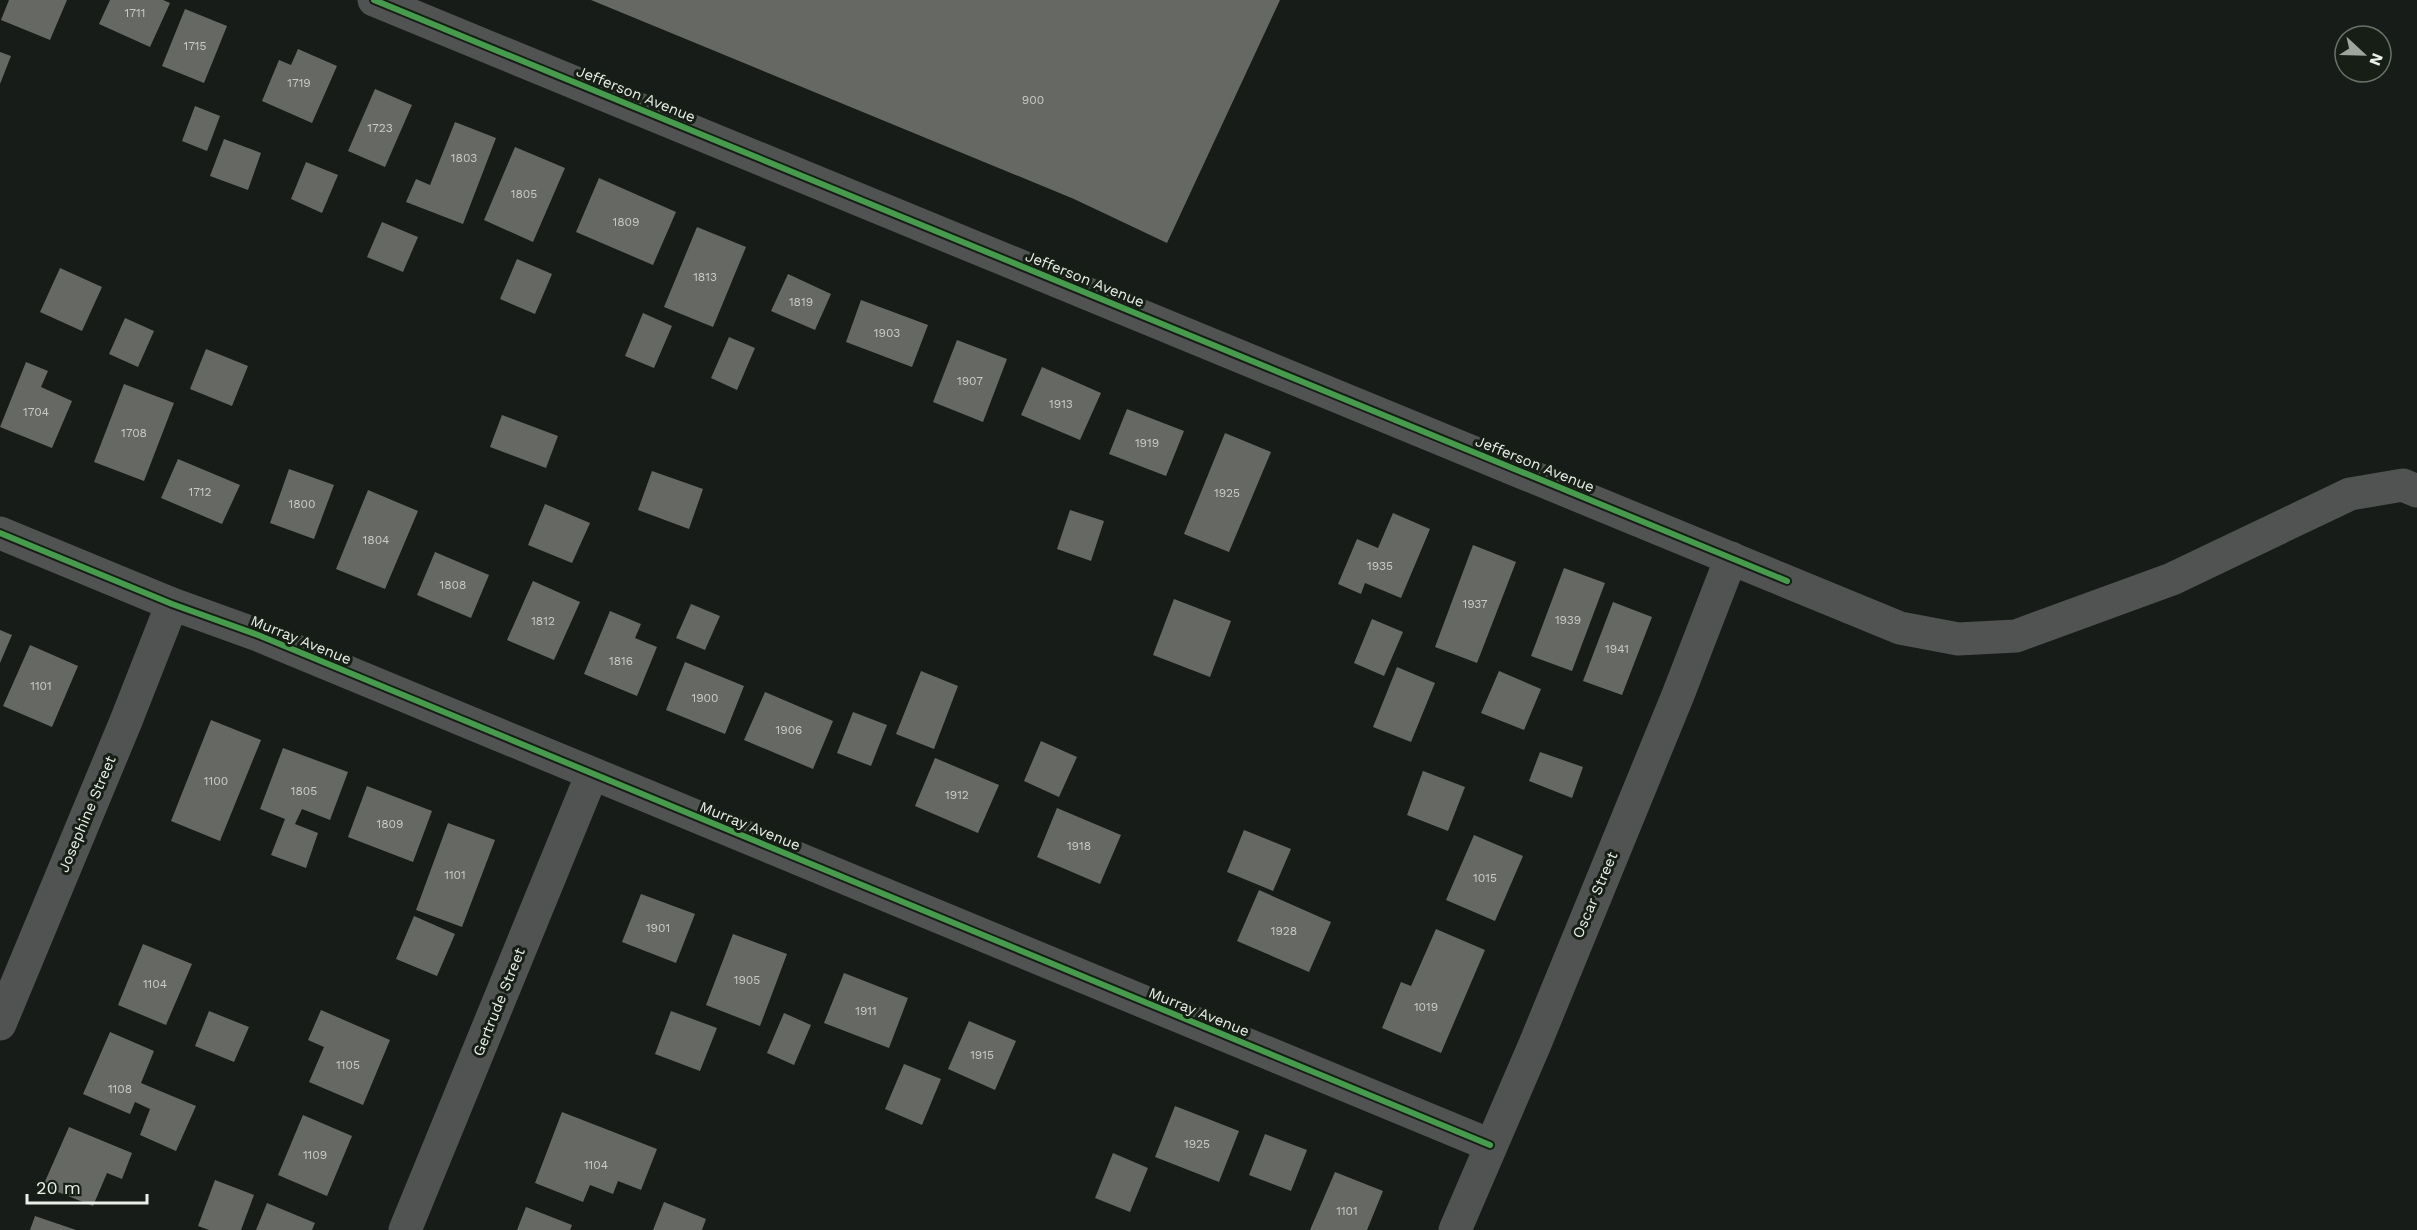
<svg xmlns="http://www.w3.org/2000/svg" width="2417" height="1230" viewBox="0 0 2417 1230" font-family="'Work Sans',sans-serif">
	<rect width="100%" height="100%" fill="#181c18"/>
	<g fill="#666864">
		<polygon points="9,0 67,0 50,40 1,20"/>
		<polygon points="110,0 163,0 170,3 150,47 99,24"/>
		<polygon points="591,0 1280,0 1167,243 1074,199"/>
		<polygon points="185,9 227,26 204,83 162,66"/>
		<polygon points="298,49 337,66 312,123 262,101 279,60 291,65"/>
		<polygon points="0,52 11,56 0,84"/>
		<polygon points="375,89 412,105 385,167 348,151"/>
		<polygon points="195,106 220,116 207,151 182,141"/>
		<polygon points="455,122 496,138 463,224 406,202 416,179 430,185"/>
		<polygon points="224,139 261,153 248,190 210,176"/>
		<polygon points="515,147 565,168 533,242 484,220"/>
		<polygon points="306,162 338,175 322,213 291,199"/>
		<polygon points="599,178 676,212 653,265 576,232"/>
		<polygon points="382,222 418,237 403,272 367,257"/>
		<polygon points="697,227 746,247 713,327 664,307"/>
		<polygon points="517,259 552,274 535,314 500,299"/>
		<polygon points="60,268 102,287 82,331 40,312"/>
		<polygon points="788,274 831,294 815,330 771,311"/>
		<polygon points="861,300 928,325 912,367 846,342"/>
		<polygon points="643,313 672,326 654,368 625,356"/>
		<polygon points="125,318 154,331 138,367 109,354"/>
		<polygon points="729,337 755,348 737,390 711,378"/>
		<polygon points="957,340 1007,359 983,422 933,402"/>
		<polygon points="206,349 248,366 232,406 190,389"/>
		<polygon points="26,362 48,371 41,387 72,401 52,448 0,427"/>
		<polygon points="1042,367 1101,393 1080,440 1021,415"/>
		<polygon points="124,384 174,403 144,481 94,462"/>
		<polygon points="1127,409 1184,431 1166,476 1109,454"/>
		<polygon points="502,415 558,436 546,468 490,447"/>
		<polygon points="1225,433 1271,452 1229,552 1184,534"/>
		<polygon points="178,459 240,485 222,524 161,498"/>
		<polygon points="289,469 334,485 314,539 270,523"/>
		<polygon points="652,471 703,489 689,529 638,510"/>
		<polygon points="368,490 418,511 385,589 336,569"/>
		<polygon points="545,504 590,523 572,563 528,545"/>
		<polygon points="1070,510 1104,521 1091,561 1057,549"/>
		<polygon points="1393,513 1430,529 1401,598 1365,583 1361,594 1338,584 1357,539 1378,548"/>
		<polygon points="1473,545 1516,562 1477,663 1435,647"/>
		<polygon points="435,552 489,575 471,618 417,595"/>
		<polygon points="1564,568 1605,583 1572,671 1531,656"/>
		<polygon points="533,581 580,602 554,660 507,640"/>
		<polygon points="1174,599 1231,621 1210,677 1153,655"/>
		<polygon points="1613,602 1652,617 1622,695 1583,681"/>
		<polygon points="691,604 720,616 705,650 676,638"/>
		<polygon points="610,611 641,624 635,638 657,647 637,696 584,674"/>
		<polygon points="1372,619 1403,632 1384,676 1354,663"/>
		<polygon points="0,630 12,635 0,663"/>
		<polygon points="30,645 78,666 52,727 3,706"/>
		<polygon points="685,662 744,686 725,734 666,710"/>
		<polygon points="1397,667 1435,683 1411,742 1373,727"/>
		<polygon points="921,671 958,686 934,749 896,734"/>
		<polygon points="1499,671 1541,689 1524,730 1481,713"/>
		<polygon points="765,692 833,721 813,769 744,740"/>
		<polygon points="853,712 887,725 871,766 837,753"/>
		<polygon points="211,720 261,740 220,841 171,821"/>
		<polygon points="1041,741 1077,757 1059,797 1024,781"/>
		<polygon points="283,748 348,772 330,820 302,809 295,824 318,833 306,868 271,855 285,819 260,809"/>
		<polygon points="1540,752 1583,767 1572,798 1529,781"/>
		<polygon points="935,758 999,785 978,833 915,806"/>
		<polygon points="1423,771 1465,787 1448,831 1407,815"/>
		<polygon points="367,786 432,811 413,862 348,837"/>
		<polygon points="1057,808 1121,835 1100,884 1037,857"/>
		<polygon points="448,823 495,840 462,927 416,910"/>
		<polygon points="1244,830 1291,849 1273,891 1227,872"/>
		<polygon points="1474,835 1523,856 1495,921 1446,900"/>
		<polygon points="1259,890 1331,922 1309,972 1237,941"/>
		<polygon points="641,894 695,914 676,963 622,942"/>
		<polygon points="414,916 455,934 437,976 396,959"/>
		<polygon points="1436,929 1485,950 1441,1053 1382,1028 1401,982 1411,986"/>
		<polygon points="733,934 787,954 760,1026 706,1005"/>
		<polygon points="143,944 192,964 166,1025 118,1005"/>
		<polygon points="844,973 908,998 889,1048 824,1023"/>
		<polygon points="321,1010 390,1040 363,1105 309,1082 324,1047 308,1040"/>
		<polygon points="209,1011 249,1027 234,1062 195,1046"/>
		<polygon points="671,1011 717,1028 700,1071 655,1054"/>
		<polygon points="784,1013 811,1025 794,1065 767,1053"/>
		<polygon points="969,1021 1016,1041 995,1090 948,1069"/>
		<polygon points="110,1032 154,1051 141,1083 196,1106 176,1151 140,1135 150,1109 135,1102 130,1114 83,1094"/>
		<polygon points="904,1064 941,1079 922,1125 885,1109"/>
		<polygon points="1175,1106 1239,1131 1219,1182 1155,1157"/>
		<polygon points="562,1112 657,1149 641,1190 618,1181 613,1194 590,1185 583,1202 535,1183"/>
		<polygon points="303,1115 352,1136 327,1196 278,1175"/>
		<polygon points="69,1127 132,1153 122,1179 107,1173 93,1206 43,1186"/>
		<polygon points="1265,1134 1307,1150 1291,1191 1249,1175"/>
		<polygon points="1113,1153 1148,1168 1130,1212 1095,1198"/>
		<polygon points="1335,1172 1383,1191 1367,1230 1310,1230"/>
		<polygon points="215,1180 254,1195 241,1230 209,1230 198,1226"/>
		<polygon points="664,1202 706,1219 702,1230 653,1230"/>
		<polygon points="267,1203 315,1223 312,1230 256,1230"/>
		<polygon points="526,1207 572,1225 570,1230 517,1230"/>
		<polygon points="35,1216 76,1230 30,1230"/>
	</g>
	<g fill="none" stroke-linecap="round" stroke-linejoin="round">
		<g stroke="#515352" stroke-width="33">
			<polyline points="374,0 1900,628 1958,639 2016,636 2172,579 2350,494 2403,485 2417,491"/>
			<polyline points="0,533 172,604 258,635 1490,1145"/>
			<polyline points="0,1024 126,721 172,604"/>
			<polyline points="405,1230 592,774"/>
			<polyline points="1455,1230 1535,1044 1678,695 1731,558"/>
		</g>
		<g stroke="#161e16" stroke-width="10">
			<g id="cycleway">
				<polyline points="374,0 1787,581"/>
				<polyline points="0,533 172,604 258,635 1490,1145"/>
			</g>
		</g>
		<use href="#cycleway" stroke="#469c4c" stroke-width="6"/>
	</g>
	<g text-anchor="middle" dominant-baseline="central" stroke-width="6" stroke-linejoin="round" paint-order="stroke">
		<g font-size="12" fill="#c8ccc7">
			<text x="135" y="13">1711</text>
			<text x="195" y="46">1715</text>
			<text x="299" y="83">1719</text>
			<text x="1033" y="100">900</text>
			<text x="380" y="128">1723</text>
			<text x="464" y="158">1803</text>
			<text x="524" y="194">1805</text>
			<text x="626" y="222">1809</text>
			<text x="705" y="277">1813</text>
			<text x="801" y="302">1819</text>
			<text x="887" y="333">1903</text>
			<text x="970" y="381">1907</text>
			<text x="1061" y="404">1913</text>
			<text x="36" y="412">1704</text>
			<text x="134" y="433">1708</text>
			<text x="1147" y="443">1919</text>
			<text x="200" y="492">1712</text>
			<text x="1227" y="493">1925</text>
			<text x="302" y="504">1800</text>
			<text x="376" y="540">1804</text>
			<text x="1380" y="566">1935</text>
			<text x="453" y="585">1808</text>
			<text x="1475" y="604">1937</text>
			<text x="1568" y="620">1939</text>
			<text x="543" y="621">1812</text>
			<text x="1617" y="649">1941</text>
			<text x="621" y="661">1816</text>
			<text x="41" y="686">1101</text>
			<text x="705" y="698">1900</text>
			<text x="789" y="730">1906</text>
			<text x="216" y="781">1100</text>
			<text x="304" y="791">1805</text>
			<text x="957" y="795">1912</text>
			<text x="390" y="824">1809</text>
			<text x="1079" y="846">1918</text>
			<text x="455" y="875">1101</text>
			<text x="1485" y="878">1015</text>
			<text x="658" y="928">1901</text>
			<text x="1284" y="931">1928</text>
			<text x="747" y="980">1905</text>
			<text x="155" y="984">1104</text>
			<text x="1426" y="1007">1019</text>
			<text x="866" y="1011">1911</text>
			<text x="982" y="1055">1915</text>
			<text x="348" y="1065">1105</text>
			<text x="120" y="1089">1108</text>
			<text x="1197" y="1144">1925</text>
			<text x="315" y="1155">1109</text>
			<text x="596" y="1165">1104</text>
			<text x="1347" y="1211">1101</text>
		</g>
		<g font-size="15" fill="#e8eee8" stroke="#161e16">
			<text transform="translate(636 94) rotate(22)">Jefferson Avenue</text>
			<text transform="translate(1085 279) rotate(22)">Jefferson Avenue</text>
			<text transform="translate(1535 464) rotate(22)">Jefferson Avenue</text>
			<text transform="translate(301 640) rotate(22)">Murray Avenue</text>
			<text transform="translate(87 814) rotate(-67)">Josephine Street</text>
			<text transform="translate(750 826) rotate(22)">Murray Avenue</text>
			<text transform="translate(1595 895) rotate(-67)">Oscar Street</text>
			<text transform="translate(499 1002) rotate(-68)">Gertrude Street</text>
			<text transform="translate(1199 1012) rotate(22)">Murray Avenue</text>
		</g>
	</g>
	<g transform="translate(2363 54) rotate(112)"><circle r="28" fill="#161e16" stroke="#6a716a" stroke-width="1.5"/>
	<path d="M0-4.5L10 22L0 15L-10 22Z" fill="#9fa49f"/>
	<text y="-9" font-size="16" font-weight="bold" text-anchor="middle" fill="#e8eee8">N</text>
	</g>
	<path d="M27 1194v9h120v-9" fill="none" stroke="#e8eee8" stroke-width="3"/>
	<text x="36" y="1194" font-size="18" fill="#e8eee8" stroke="#161e16" stroke-width="4.5" paint-order="stroke">20 m</text>
</svg>
